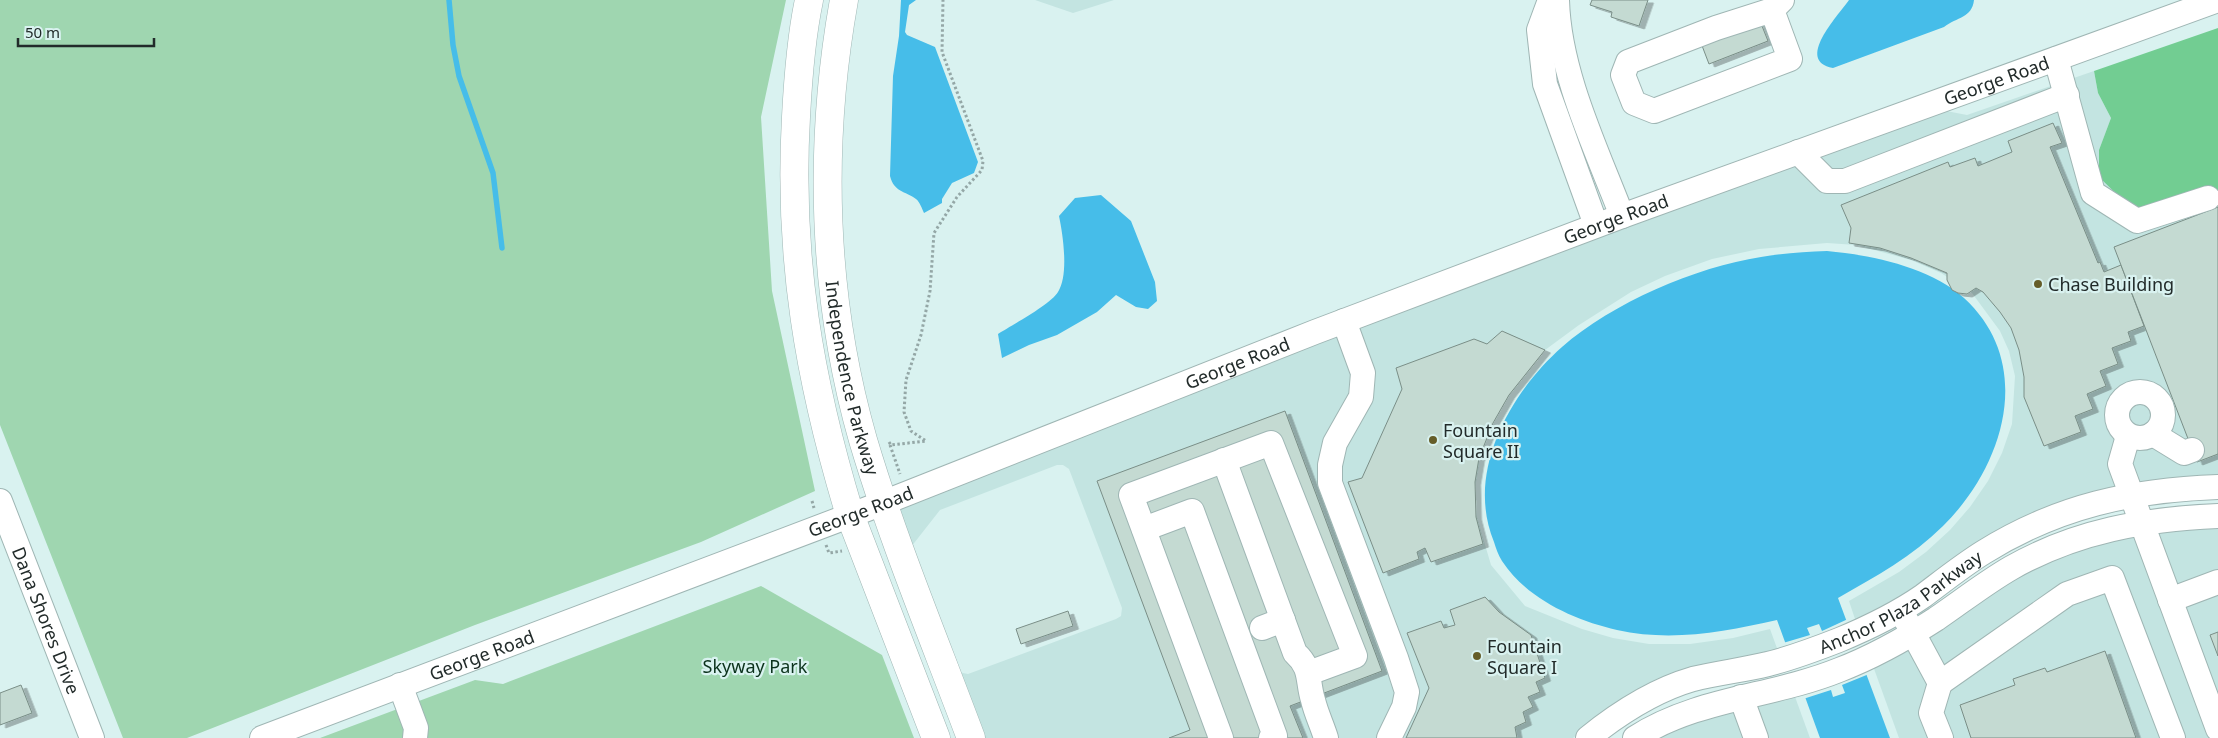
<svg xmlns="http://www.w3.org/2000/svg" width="2218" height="738" viewBox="0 0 2218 738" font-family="'Noto Sans',sans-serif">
	<defs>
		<filter id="shadow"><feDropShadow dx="5.5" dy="3" stdDeviation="0" flood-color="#0004"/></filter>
	</defs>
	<rect width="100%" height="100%" fill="#d9f2f0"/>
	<g fill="#c3e4e1">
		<polygon points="1035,0 1114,0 1073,13"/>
		<polygon points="2094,71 2098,93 2111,118 2099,150 2166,222 2218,206 2218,477 2165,480 1917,588 1856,622 1849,601 1899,572 1926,552 1950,530 1970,507 1988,481 2002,453 2012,424 2015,376 2009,351 2000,331 1972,293 1941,273 1911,260 1856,245 1827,243 1759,249 1712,259 1665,276 1631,292 1579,325 1514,373 1480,435 1479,465 1475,488 1476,514 1491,565 1525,606 1582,629 1613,638 1649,644 1690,644 1733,638 1770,629 1778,651 1602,715 1573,738 983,738 958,672 968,674 1116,619 1121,616 1122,608 1069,469 1063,465 1057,465 940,510 911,547 896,508 1318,341 1941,110 1967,115"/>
		<polygon points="2218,525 2218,738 1899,738 1873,666 1990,593 2044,562 2104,540"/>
		<polygon points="1794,694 1810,738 1655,738 1683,724"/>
	</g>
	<g fill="#9fd6b0">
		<polygon points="0,0 786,0 761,117 772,291 815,491 701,542 475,625 187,738 123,738 0,425"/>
		<polygon points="761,586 882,655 914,738 320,738 475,680 503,684"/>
	</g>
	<polygon fill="#72cd92" points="2218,28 2218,206 2166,222 2130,207 2099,177 2099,150 2111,118 2098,93 2094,71"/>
	<g fill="#46bde9">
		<path d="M901 0H916L909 5 905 32 907 35 935 47 978 162 974 173 952 183 942 199V203L924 213C922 209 920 202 916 199 905 191 894 192 890 176L893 76 899 36Z"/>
		<path d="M1849 0H1974C1972 18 1957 17 1944 27L1833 68C1795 61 1837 17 1849 0Z"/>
		<path d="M1101 195 1131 221 1155 282 1157 301 1148 309 1136 307 1116 295 1097 312 1057 335 1029 345 1002 358 998 334C1012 325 1050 305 1058 292 1069 275 1063 235 1059 216L1075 198Z"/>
		<path d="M1827 251C1871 255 1930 267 1964 298 2036 364 2004 466 1943 526 1913 556 1875 577 1838 598L1890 738H1820L1777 620C1724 632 1671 642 1617 630 1574 620 1527 599 1502 561 1498 555 1496 548 1494 542 1465 472 1510 393 1562 347 1612 303 1696 267 1761 257 1783 253 1805 252 1827 251Z"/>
	</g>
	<polygon fill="#d9f2f0" points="1848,619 1869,674 1842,685 1845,693 1833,697 1831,690 1803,699 1783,643 1810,635 1807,628 1819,624 1822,631"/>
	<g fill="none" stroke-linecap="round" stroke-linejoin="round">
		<polyline stroke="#46bde9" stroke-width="5.5" points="449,0 453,45 459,76 493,173 502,248"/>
	</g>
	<g fill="#c4dad2" stroke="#7a8e87" filter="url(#shadow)">
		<polygon points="1592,0 1648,0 1639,26 1611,17 1612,12 1590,5"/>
		<polygon points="1760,21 1768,41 1709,64 1701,43"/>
		<polygon points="2053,123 2062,143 2050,147 2098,263 2100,262 2104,272 2121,265 2144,326 2128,332 2131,341 2112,348 2118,364 2100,371 2106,386 2087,394 2093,409 2075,416 2081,432 2044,446 2024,397 2024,377 2019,350 2011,328 2000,312 1983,292 1976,288 1967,294 1958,293 1952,290 1947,280 1947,273 1911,258 1880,248 1849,243 1851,228 1841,205 1948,162 1950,167 1975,158 1978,166 2012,152 2008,141"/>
		<polygon points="2218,207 2218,454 2197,462 2114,247"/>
		<polygon points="1502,331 1545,350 1509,395 1493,423 1479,458 1475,482 1476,517 1483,544 1431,562 1425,548 1417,552 1419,559 1383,573 1348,482 1362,478 1402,389 1396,368 1474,339 1487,344"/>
		<polygon points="1285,411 1382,671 1290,706 1303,738 1169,738 1190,730 1097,481"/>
		<polygon points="1485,597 1499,612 1531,635 1545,678 1536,682 1540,692 1528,697 1533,707 1523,712 1526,722 1515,727 1517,738 1406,738 1429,688 1407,633 1441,621 1444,628 1455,625 1450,610"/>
		<polygon points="1068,611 1073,626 1021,644 1016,629"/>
		<polygon points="2218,632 2218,656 2210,635"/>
		<polygon points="2105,651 2136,738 1971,738 1960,705 2015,685 2013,679 2045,668 2047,672"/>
		<polygon points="21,685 32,713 0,725 0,693"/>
	</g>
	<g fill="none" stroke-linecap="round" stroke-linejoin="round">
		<g stroke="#9fb6b4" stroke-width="26">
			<g id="minor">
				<polyline points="1550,0 1539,30 1545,84 1596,225"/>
				<path d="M1557 0C1559 73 1596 148 1622 216"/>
				<polyline points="1772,10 1790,59 1654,111 1634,103 1623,75 1628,62 1716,28 1772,10 1782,0"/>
				<polyline points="2056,59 2093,193 2137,221 2208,198"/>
				<polyline points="1798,152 1827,181 1845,181 2067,95"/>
				<polyline points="1344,321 1363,373 1361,397 1335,443 1330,465 1330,483 1396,658 1407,692 1404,707 1389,738"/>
				<circle cx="2140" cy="415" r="23"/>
				<polyline points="2153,434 2184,453 2192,450"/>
				<polyline points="2128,436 2120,464 2218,729"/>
				<path d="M1224 460 1295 653C1312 668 1307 681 1313 700 1316 713 1322 725 1326 738"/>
				<path id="s1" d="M0 501 92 738"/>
				<polyline points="1144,529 1192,511 1275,736 1271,738"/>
				<polyline points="2170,600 2218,582"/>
				<polyline points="1906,620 1940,683 2067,594 2112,578 2173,738"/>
				<polyline points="1262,628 1283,620"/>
				<polyline points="1940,683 1931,713 1941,738"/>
				<polyline points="400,685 416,728 415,738"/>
				<polyline points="1741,697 1756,738"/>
				<path id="s2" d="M262 738 883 503 1315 332 1622 216 2218 0"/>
				<polyline points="1221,738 1131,495 1271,443 1355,656 1317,670"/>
				<path id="s3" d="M1588 738C1619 713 1655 690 1693 679 1718 673 1743 670 1768 664 1792 658 1816 649 1839 640 1868 628 1897 614 1923 596 1943 581 1963 565 1984 552 2058 506 2132 490 2218 487"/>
				<path d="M1635 738C1697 698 1772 697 1839 670 1873 657 1905 639 1936 619 1961 602 1985 583 2011 568 2076 531 2145 519 2218 516"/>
			</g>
		</g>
		<g stroke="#9fb6b4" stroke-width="29">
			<g id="major">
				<path d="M809 0C801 38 798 78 796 117 788 258 809 380 850 515"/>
				<path id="s4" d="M844 0C818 145 822 297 863 440 893 541 934 639 971 738"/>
			</g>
		</g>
		<g stroke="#9fb6b4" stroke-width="29">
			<polyline id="highway" points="850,515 936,738"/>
		</g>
		<g stroke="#94a7a6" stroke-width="3" stroke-dasharray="2.5 2.5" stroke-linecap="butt">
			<polyline points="889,442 891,445 926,441 911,431 904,412 906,380 921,335 930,291 934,233 957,197 982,170 983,161 942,52 943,0"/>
			<polyline points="890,445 900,474"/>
			<polyline points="812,501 814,508"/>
			<polyline points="826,545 829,553 842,551"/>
		</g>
		<use href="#minor" stroke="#fff" stroke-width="24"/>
		<use href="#major" stroke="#fff" stroke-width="28"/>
		<use href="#highway" stroke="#fff" stroke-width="28"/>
	</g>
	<g fill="#655d29" stroke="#d9f2f0" stroke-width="2">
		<circle cx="2038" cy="284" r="5"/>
		<circle cx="1433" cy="440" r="5"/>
		<circle cx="1477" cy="656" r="5"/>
	</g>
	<g text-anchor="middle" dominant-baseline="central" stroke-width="4.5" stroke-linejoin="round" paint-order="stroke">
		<g font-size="18" fill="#222b2a" stroke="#d9f2f0">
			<text stroke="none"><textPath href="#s2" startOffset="1855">George Road</textPath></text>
			<text stroke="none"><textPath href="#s2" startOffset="1450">George Road</textPath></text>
			<text stroke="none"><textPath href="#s2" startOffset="1045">George Road</textPath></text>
			<text stroke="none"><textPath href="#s4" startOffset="381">Independence Parkway</textPath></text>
			<text stroke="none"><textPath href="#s2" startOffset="640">George Road</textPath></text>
			<text stroke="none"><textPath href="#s3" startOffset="345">Anchor Plaza Parkway</textPath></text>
			<text stroke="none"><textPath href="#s1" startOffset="128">Dana Shores Drive</textPath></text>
			<text stroke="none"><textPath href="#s2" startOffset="235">George Road</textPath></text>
		</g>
		<g font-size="18" fill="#222b2a" stroke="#d9f2f0" text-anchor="start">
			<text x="2048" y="284">Chase Building</text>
			<text x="1443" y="430">Fountain<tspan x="1443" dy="21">Square II</tspan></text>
			<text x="1487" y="646">Fountain<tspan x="1487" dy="21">Square I</tspan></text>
		</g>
		<g font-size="18" fill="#0b321c" stroke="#d9f2f0">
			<text x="755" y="666">Skyway Park</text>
		</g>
	</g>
	<path d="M18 38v8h136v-8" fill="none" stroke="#222b2a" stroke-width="2.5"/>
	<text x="25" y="38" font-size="15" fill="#222b2a" stroke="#d9f2f0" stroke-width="4" paint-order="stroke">50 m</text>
</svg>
